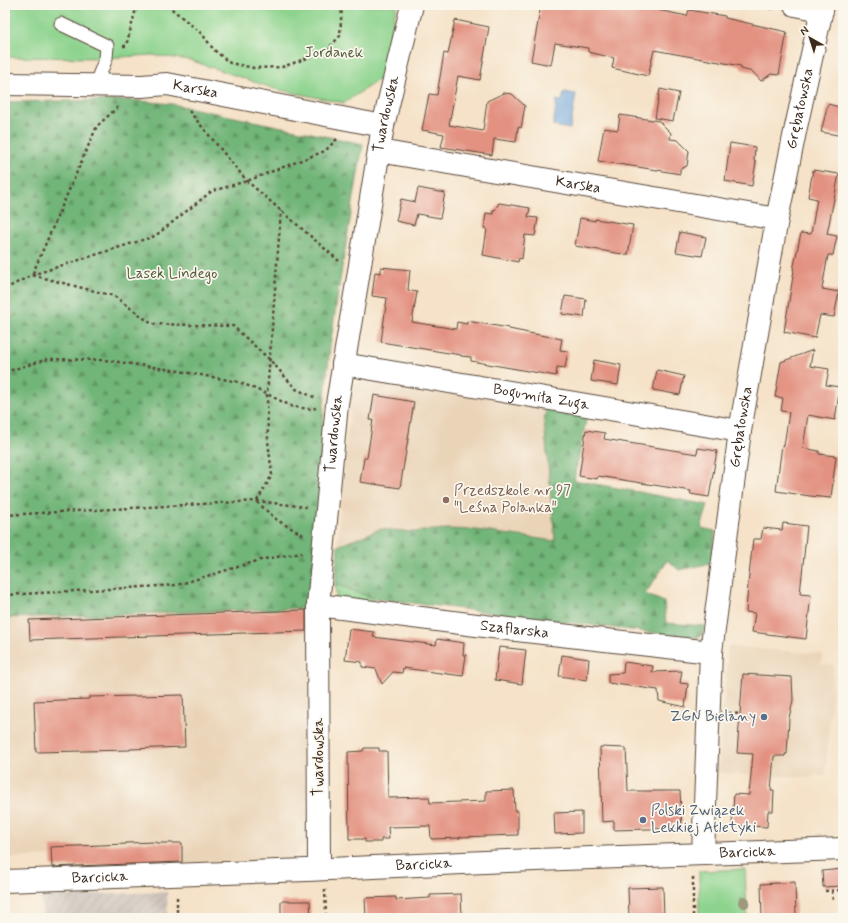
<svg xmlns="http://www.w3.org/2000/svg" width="848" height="923" viewBox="0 0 848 923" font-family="Mynerve,sans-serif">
	<defs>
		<pattern id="industrial-furrows" width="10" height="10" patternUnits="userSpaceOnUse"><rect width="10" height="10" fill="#ccc2b9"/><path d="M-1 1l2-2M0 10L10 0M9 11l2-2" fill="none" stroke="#b0a79f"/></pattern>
		<pattern id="grass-dots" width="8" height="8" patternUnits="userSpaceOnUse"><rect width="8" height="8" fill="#8cd38d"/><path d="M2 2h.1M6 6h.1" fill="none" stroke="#7ab579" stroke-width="1.8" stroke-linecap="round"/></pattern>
		<pattern id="forest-firs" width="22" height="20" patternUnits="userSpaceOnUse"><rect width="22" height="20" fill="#71b578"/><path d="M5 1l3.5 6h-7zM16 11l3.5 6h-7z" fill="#5e9362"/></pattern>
	</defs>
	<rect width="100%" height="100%" fill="#fbf7ec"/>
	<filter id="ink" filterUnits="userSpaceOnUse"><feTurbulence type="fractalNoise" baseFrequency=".025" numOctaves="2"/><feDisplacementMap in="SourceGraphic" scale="8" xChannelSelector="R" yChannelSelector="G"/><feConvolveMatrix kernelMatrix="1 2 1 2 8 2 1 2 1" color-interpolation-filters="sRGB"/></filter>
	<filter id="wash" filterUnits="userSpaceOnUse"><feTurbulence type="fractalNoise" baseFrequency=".012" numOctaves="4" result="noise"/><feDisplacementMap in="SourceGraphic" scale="16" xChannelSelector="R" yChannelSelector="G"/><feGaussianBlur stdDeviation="0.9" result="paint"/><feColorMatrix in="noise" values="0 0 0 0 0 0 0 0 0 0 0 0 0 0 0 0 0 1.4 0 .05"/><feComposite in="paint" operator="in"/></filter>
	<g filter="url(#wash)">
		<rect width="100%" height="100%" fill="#f5e2c8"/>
		<g fill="#ead4b8">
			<polygon points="367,376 547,405 544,421 555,541 551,620 373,598 335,584 344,459 354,384"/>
			<polygon points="310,608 308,842 290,860 52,869 51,856 9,858 5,861 5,619"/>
			<polygon points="728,646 823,654 821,664 834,665 825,776 813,775 813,778 735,774 718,772"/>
		</g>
		<polygon fill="url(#industrial-furrows)" points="167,892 168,918 43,918 41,896"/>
		<polygon fill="url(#grass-dots)" stroke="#647e56" points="335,584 373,598 370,606 337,604"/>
		<g fill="url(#forest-firs)" stroke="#56704b">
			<polygon points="129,100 172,104 363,144 342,267 330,346 324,404 318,517 310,608 5,618 5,102"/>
			<polygon points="547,405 587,415 574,480 708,505 701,528 715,531 712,563 679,570 668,560 645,594 664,602 666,623 705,626 701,636 696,638 373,598 335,584 338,546 380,529 413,532 447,529 476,530 555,541 544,421"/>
		</g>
		<g fill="#8cd38d" stroke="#647e56">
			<polygon points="9,5 397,5 388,42 381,78 344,103 275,89 190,60 151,55 106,58 5,57 5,14"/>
			<polygon points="745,869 747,918 699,918 699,871"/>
		</g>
		<polygon fill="#6ba3d9" stroke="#53667c" points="564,92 576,94 570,129 553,126 557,100 562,101"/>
		<g id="blocks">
			<g fill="#e39281">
				<polygon points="541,5 648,5 648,8 687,16 689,10 725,16 725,18 787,32 779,75 771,74 761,81 753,72 741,69 741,66 654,50 648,76 612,68 614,58 588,52 588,48 555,43 551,65 531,61"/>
				<polygon points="455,20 489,27 480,80 458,76 449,125 483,131 487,101 504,93 512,94 525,106 521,128 518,127 516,142 494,139 492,155 441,147 444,134 422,130 429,94 437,95 444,53 448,54"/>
				<polygon points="660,89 679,93 673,121 655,118"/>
				<polygon points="828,104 843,108 843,136 821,132"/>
				<polygon points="620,115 659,121 671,133 670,139 678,140 689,151 687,166 680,169 680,174 657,170 598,161 604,128 618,130"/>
				<polygon points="730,143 755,147 754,161 756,162 752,186 725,181"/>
				<polygon points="813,170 839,174 827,234 837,236 833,255 828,255 822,289 839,292 834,317 820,315 815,338 784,332 794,270 793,270 801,233 811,234 817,199 808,197"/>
				<polygon points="418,188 445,193 440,218 417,214 414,225 396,221 401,199 415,202"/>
				<polygon points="499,203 530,208 528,217 538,218 535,236 525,235 522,259 519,258 518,262 483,255 487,229 484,228 486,213 493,214 493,210 495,210"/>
				<polygon points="580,218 595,221 595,219 633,225 628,255 575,246"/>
				<polygon points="680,232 706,237 702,256 676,252"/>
				<polygon points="381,267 410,270 408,290 417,292 412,322 456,329 457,322 467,324 467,321 509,328 509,329 529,333 562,339 560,350 568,351 565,368 557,367 556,376 471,361 471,357 461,356 461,355 381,342 387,298 372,296 375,272 381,273"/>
				<polygon points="565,296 586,299 584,317 562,314"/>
				<polygon points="813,350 810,366 829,369 826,385 840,387 835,420 808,415 803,448 819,451 819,454 836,456 831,498 810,496 776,491 782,445 784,446 789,412 781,411 783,398 775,397 781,362"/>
				<polygon points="594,360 621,365 618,385 591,381"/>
				<polygon points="657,370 684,376 680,395 653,390"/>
				<polygon points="374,395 414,402 400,488 360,482 364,458 367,458 373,420 370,420"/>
				<polygon points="586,430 605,433 604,439 697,454 698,448 717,451 709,497 690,494 691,491 598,476 597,479 579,476"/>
				<polygon points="783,523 807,526 800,594 811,595 806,639 752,632 755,613 746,612 748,585 753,539 761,539 763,528 782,530"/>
				<polygon points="306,610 306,631 30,640 29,620"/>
				<polygon points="349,629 374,632 373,637 436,645 437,639 464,643 463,655 466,655 463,676 403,668 402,673 393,672 382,684 376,669 362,667 362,662 345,660"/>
				<polygon points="499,647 526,650 522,684 495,680"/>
				<polygon points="562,655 589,659 587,680 559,676"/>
				<polygon points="624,662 653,666 652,672 682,671 680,683 688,684 685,707 659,701 658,690 608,683 608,674 623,673"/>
				<polygon points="743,674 792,677 793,700 789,718 787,754 785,754 785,756 774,756 771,790 774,790 773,811 768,811 767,827 732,825 734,794 749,795 753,754 737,753"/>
				<polygon points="183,695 185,747 130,749 130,750 36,752 34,701 89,699 89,697"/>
				<polygon points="600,747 626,748 628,791 680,791 682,828 614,830 614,821 602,822"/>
				<polygon points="364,748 379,748 379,751 387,751 388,798 429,797 430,803 486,801 486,791 514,790 515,811 518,811 518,835 460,837 460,838 431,839 430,826 388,827 389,839 381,839 381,842 365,842 365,839 349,839 348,752 363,751"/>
				<polygon points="582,812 582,833 555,834 554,813"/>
				<polygon points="156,842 156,843 182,843 182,862 52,867 51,847 126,844 126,843"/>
				<polygon points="843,869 843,886 823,887 822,871"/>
				<polygon points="795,882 796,918 762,918 761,884"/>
				<polygon points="663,887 664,918 629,918 628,888"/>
				<polygon points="461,894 462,918 366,918 365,898 396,897 396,900 430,898 430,895"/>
				<polygon points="281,901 310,901 311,918 281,918"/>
			</g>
		</g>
	</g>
	<g filter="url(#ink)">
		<use href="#blocks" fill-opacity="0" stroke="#574638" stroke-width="1"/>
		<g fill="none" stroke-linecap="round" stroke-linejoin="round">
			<g stroke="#574638" stroke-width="15">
				<polyline id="service" points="61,24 107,46 106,58 95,86"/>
			</g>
			<g stroke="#574638" stroke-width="24">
				<g id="minor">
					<polyline points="795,5 822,10"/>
					<path id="s1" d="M5 84 142 86 167 84 383 126"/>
					<path id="s2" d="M379 151 777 219"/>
					<path id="s3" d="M343 364 740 431"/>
					<path id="s4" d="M318 605 508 629 711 652"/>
					<path id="s5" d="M703 854 711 652 740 431 777 219 796 127 823 5"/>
					<path id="s6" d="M319 869 318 605 337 404 383 126 412 5"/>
					<path id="s7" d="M5 881 307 870 507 861 843 849"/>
				</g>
			</g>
			<g stroke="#574638" stroke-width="2.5" stroke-dasharray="3 3" stroke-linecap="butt">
				<polyline points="167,5 202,34 214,50 230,63 254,68 282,67 325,52 340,36 342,5"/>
				<polyline points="752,5 774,9"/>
				<polyline points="123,46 126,46 137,5"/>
				<polyline points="118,107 97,126 32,275 114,296 152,324 233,326 270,360 296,389 316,398"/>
				<polyline points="189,111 247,181 339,261"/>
				<polyline points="5,289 32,275 155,236 212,191 247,181 325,151 337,139"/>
				<polyline points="5,372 48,359 105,360 179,371 239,382 267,394 293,407 311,409 316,408"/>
				<polyline points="257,501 272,475 268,441 267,394 281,211"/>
				<polyline points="257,502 277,520 303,535"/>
				<polyline points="5,515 257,501 306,507"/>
				<polyline points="5,595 177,585 264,559 302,553"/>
				<polyline points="729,713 740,714"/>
				<polyline points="693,877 693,918"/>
				<polyline points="325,889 326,918"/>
				<polyline points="825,891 843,890"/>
				<polyline points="832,891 833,901"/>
				<polyline points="177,897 177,918"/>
			</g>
			<use href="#service" stroke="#fff" stroke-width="13"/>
			<use href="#minor" stroke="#fff" stroke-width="22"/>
		</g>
		<circle fill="#9c997d" cx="744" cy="902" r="6"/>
	</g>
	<circle fill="#8d6e63" stroke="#fbf7ec" stroke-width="1.5" cx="446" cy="500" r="4"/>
	<g fill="#5c6f8a" stroke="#fbf7ec" stroke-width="1.5">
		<circle cx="764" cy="717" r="4"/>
		<circle cx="643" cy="820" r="4"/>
	</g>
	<g text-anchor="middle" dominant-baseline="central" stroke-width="3.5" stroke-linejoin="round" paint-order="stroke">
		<g font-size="15" fill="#535d3f" stroke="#fbf7ec">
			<text x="334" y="53">Jordanek</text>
			<text x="172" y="274">Lasek Lindego</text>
		</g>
		<g font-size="15" fill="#3b2a1e" stroke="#fbf7ec">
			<text stroke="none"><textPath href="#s1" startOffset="191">Karska</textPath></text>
			<text stroke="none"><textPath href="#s5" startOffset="753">Grębałowska</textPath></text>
			<text stroke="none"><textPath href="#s6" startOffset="760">Twardowska</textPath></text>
			<text stroke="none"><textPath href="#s2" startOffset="202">Karska</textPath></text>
			<text stroke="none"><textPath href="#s3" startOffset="201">Bogumiła Zuga</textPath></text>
			<text stroke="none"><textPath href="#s5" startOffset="429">Grębałowska</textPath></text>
			<text stroke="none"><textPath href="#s6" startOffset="436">Twardowska</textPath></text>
			<text stroke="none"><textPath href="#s4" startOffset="198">Szaflarska</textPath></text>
			<text transform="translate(319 757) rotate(-90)">Twardowska</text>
			<text stroke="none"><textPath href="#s7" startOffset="743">Barcicka</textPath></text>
			<text stroke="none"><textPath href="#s7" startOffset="419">Barcicka</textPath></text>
			<text stroke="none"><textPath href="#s7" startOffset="95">Barcicka</textPath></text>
		</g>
		<g font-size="15" fill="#785e54" stroke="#fbf7ec" text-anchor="start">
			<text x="454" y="491">Przedszkole nr 97<tspan x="454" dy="17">"Leśna Polanka"</tspan></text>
		</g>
		<g font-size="15" fill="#4e5e75" stroke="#fbf7ec" text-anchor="end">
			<text x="756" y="717">ZGN Bielany</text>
			<text x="651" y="811" text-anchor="start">Polski Związek<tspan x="651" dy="17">Lekkiej Atletyki</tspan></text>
		</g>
	</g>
	<rect width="848" height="923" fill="none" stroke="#fbf7ec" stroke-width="20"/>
	<g transform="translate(810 38) rotate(321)" stroke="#fbf7ec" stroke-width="3" paint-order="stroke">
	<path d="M0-3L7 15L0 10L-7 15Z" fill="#3b2a1e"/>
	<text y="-6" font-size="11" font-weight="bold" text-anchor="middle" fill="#3b2a1e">N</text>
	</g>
</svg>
